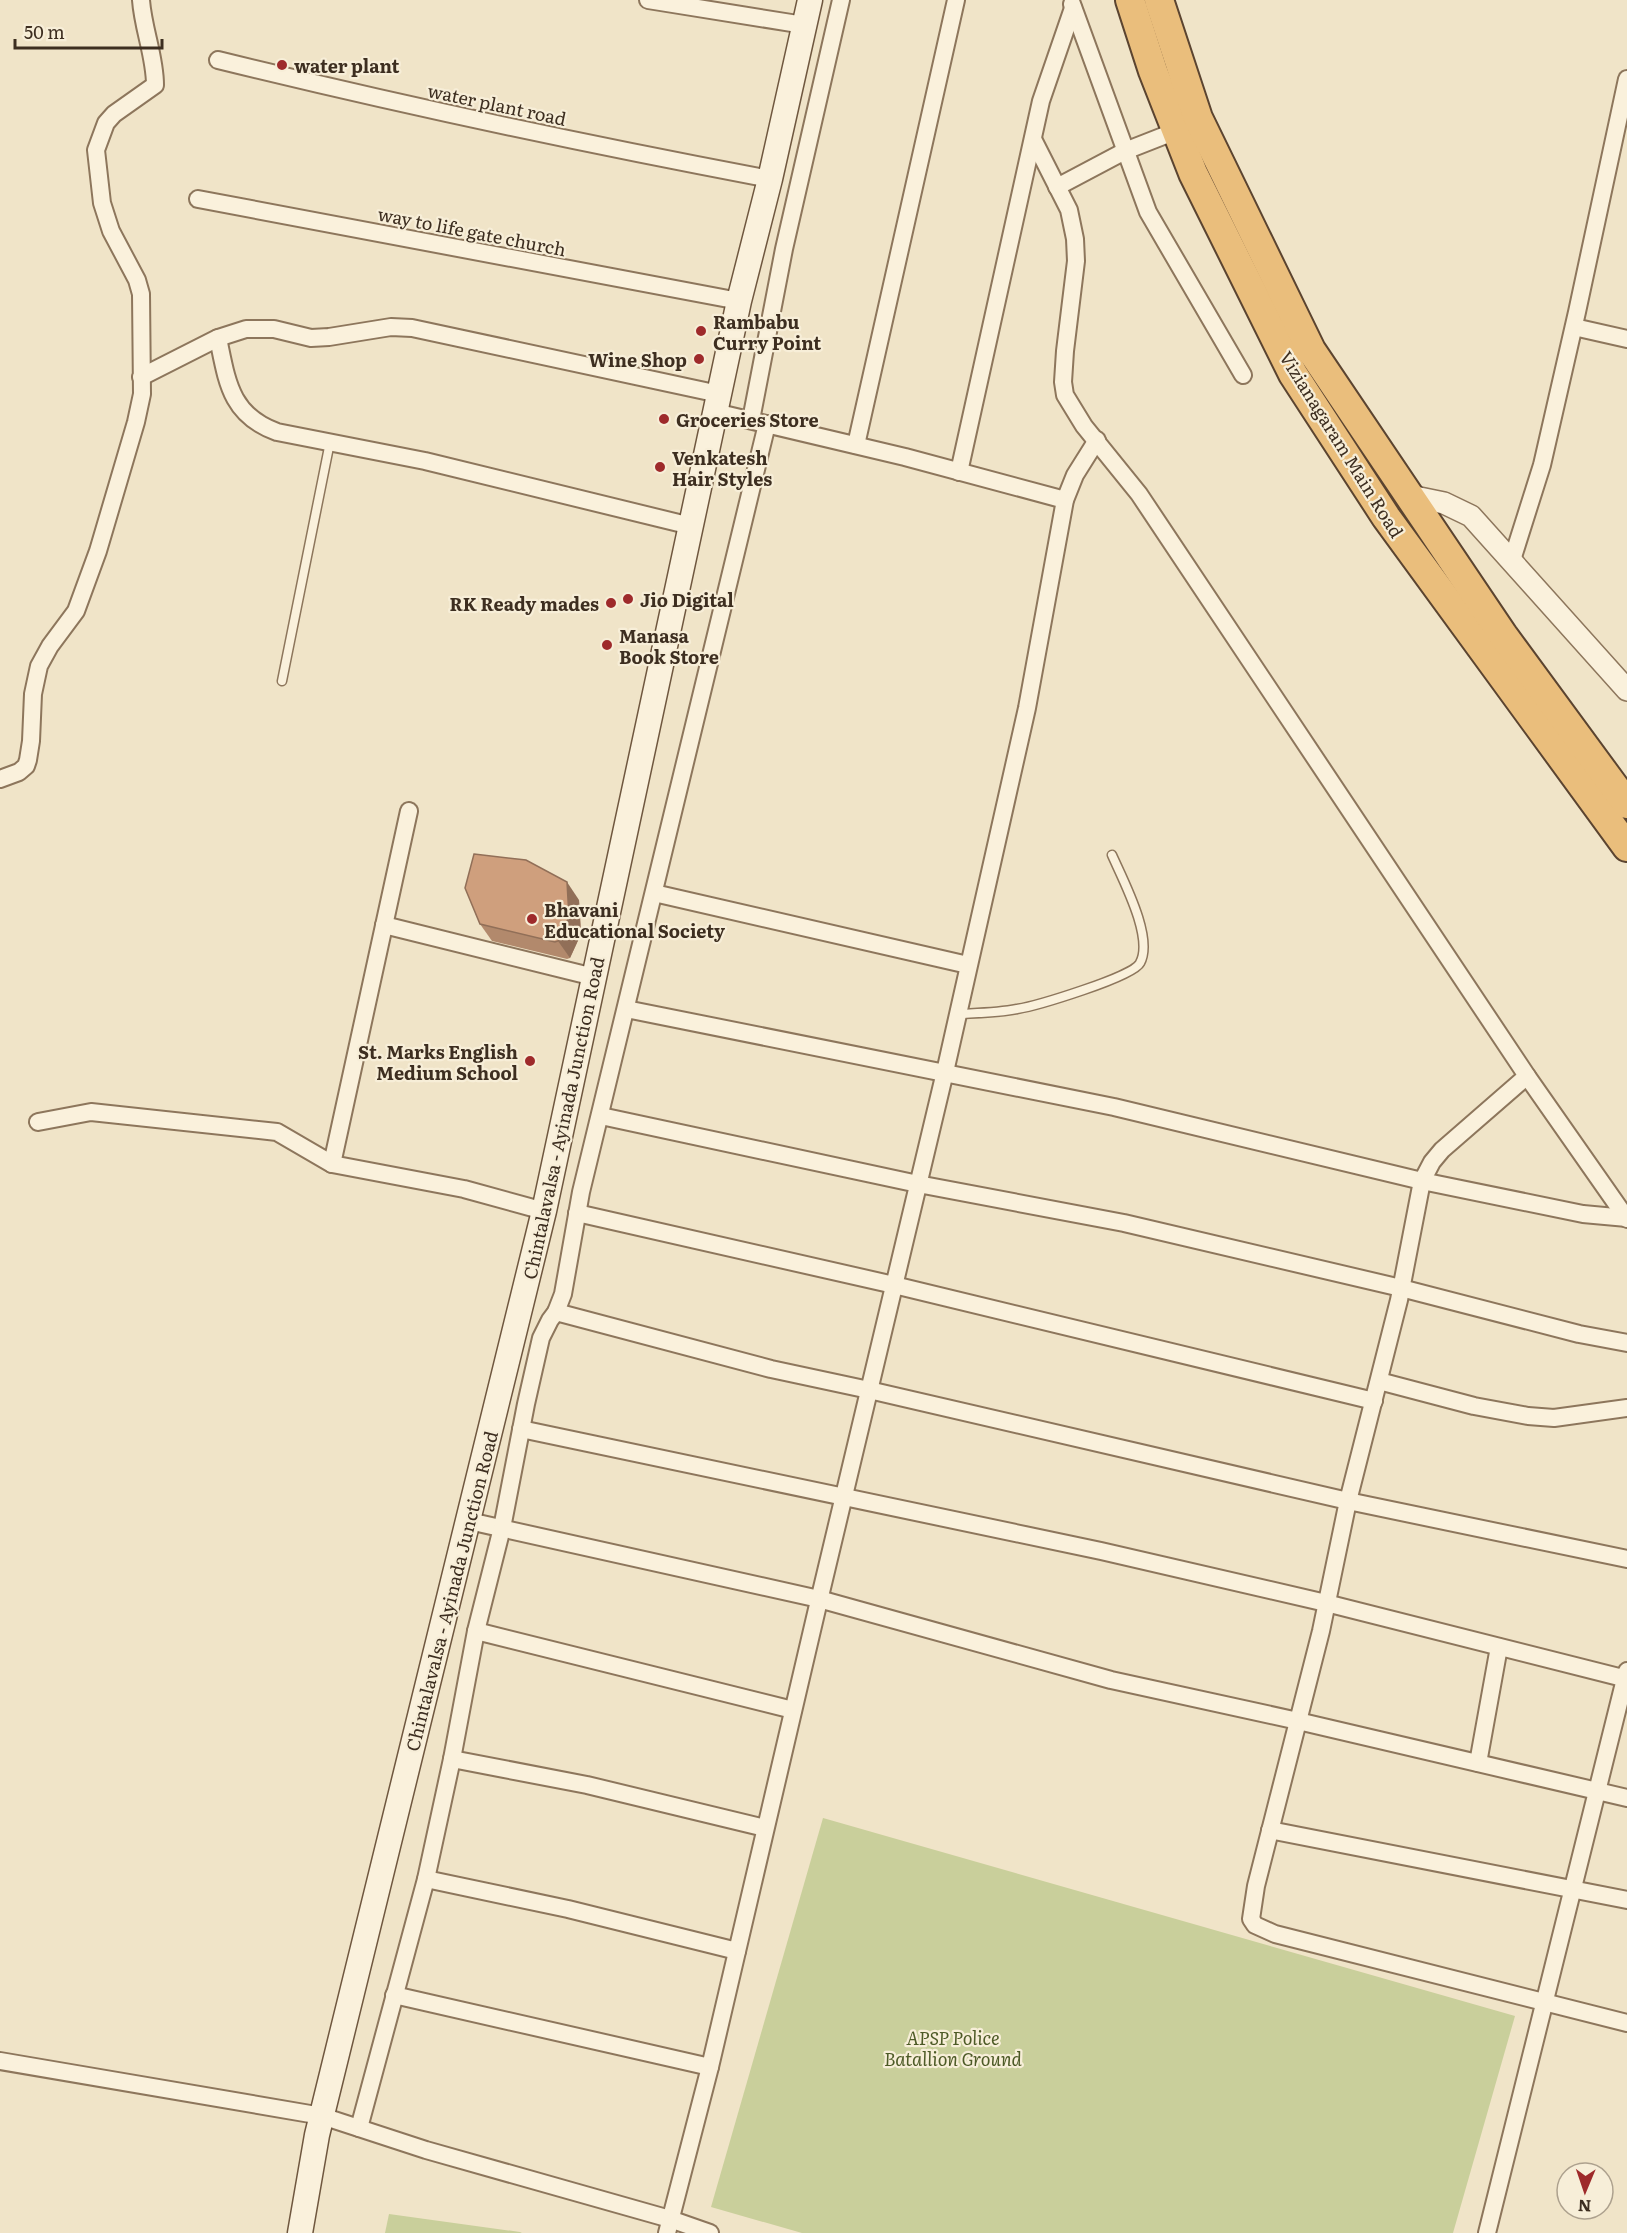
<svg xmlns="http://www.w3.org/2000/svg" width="1627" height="2233" viewBox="0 0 1627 2233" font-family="Literata,serif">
	<rect width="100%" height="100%" fill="#f0e4c8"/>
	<g fill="#c9cf9b">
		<polygon points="823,1818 1515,2016 1453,2233 802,2233 711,2207"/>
		<polygon points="389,2214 520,2232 522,2233 385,2233"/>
	</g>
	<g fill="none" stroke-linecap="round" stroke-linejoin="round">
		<g stroke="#8d765c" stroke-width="11">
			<g id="service">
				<polyline points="282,681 330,442"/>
				<path d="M958 1014C977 1013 997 1013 1017 1009 1036 1006 1133 977 1140 963 1154 938 1123 880 1112 855"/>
			</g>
		</g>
		<g stroke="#8d765c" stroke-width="20">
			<g id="minor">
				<polyline points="648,0 804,25"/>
				<polyline points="1072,4 1148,212 1243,375"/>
				<path d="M218 60C401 105 585 144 770 179"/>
				<polyline points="1033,139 1069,210 1075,239 1076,261 1065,351 1063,382 1065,395 1084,426 1139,494 1527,1076 1627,1219"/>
				<polyline points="1057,187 1125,151 1176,131"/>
				<polyline points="198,199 739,301"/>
				<polyline points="1574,327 1627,339"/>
				<path d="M218 338C227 381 230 415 277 432L425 461 691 526"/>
				<polyline points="141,377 218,338 246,329 274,329 311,338 329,337 391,327 412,328 719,394"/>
				<polyline points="715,412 905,457 1065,500"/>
				<polyline points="751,420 784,249 841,0"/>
				<polyline points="856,445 956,0"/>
				<polyline points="959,472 1041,101 1073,8"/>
				<polyline points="1512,560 1542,465 1577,312 1627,79"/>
				<path d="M0 779 19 772 26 766 28 760 31 741 33 694 39 666 50 646 76 611 98 551 136 422 142 394 141 294 137 280 111 231 102 203 96 150 106 123 114 114 155 85C155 56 143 29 141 0"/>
				<polyline points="654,893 968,965"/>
				<polyline points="384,925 594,977"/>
				<polyline points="626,1009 1114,1107 1422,1181 1583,1214 1627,1218"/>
				<polyline points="1527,1076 1442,1150 1432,1162 1422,1181 1399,1300 1348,1501 1321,1631 1256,1886 1251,1919 1255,1925 1275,1934 1627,2023"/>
				<polyline points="601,1116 918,1184 1124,1223 1401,1288 1579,1334 1627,1343"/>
				<polyline points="38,1122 91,1112 277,1132 332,1164 464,1189 544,1211"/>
				<polyline points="332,1164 409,811"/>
				<polyline points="577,1213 894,1285 1374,1401"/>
				<polyline points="556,1312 771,1369 869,1390 1348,1501 1627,1559"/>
				<polyline points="1379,1381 1474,1406 1528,1416 1554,1418 1627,1408"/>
				<polyline points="521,1429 1101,1551 1326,1603 1627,1679"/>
				<polyline points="469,1521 819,1599 1111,1680 1298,1721 1627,1798"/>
				<polyline points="476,1631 793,1710"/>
				<polyline points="452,1759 587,1785 765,1828"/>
				<polyline points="1478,1763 1499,1647"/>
				<polyline points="1270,1830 1627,1900"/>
				<polyline points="426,1879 568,1909 737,1951"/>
				<polyline points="394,1995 710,2067"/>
				<polyline points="0,2061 322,2116 426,2150 670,2219 710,2233"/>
				<polyline points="359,2128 426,1879 452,1759 476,1631 502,1528 526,1404 541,1338 550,1320 556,1312 563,1294 581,1192 767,424"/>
				<polyline points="667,2233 710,2067 817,1609 945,1072 1027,708 1065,500 1075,475 1097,440"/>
				<polyline points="1487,2233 1627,1671"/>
			</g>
		</g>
		<g stroke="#8d765c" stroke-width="24">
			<polyline id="tertiary" points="1410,496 1444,503 1471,516 1627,690"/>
		</g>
		<g stroke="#6f573f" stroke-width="27">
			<polyline id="secondary" points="300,2233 317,2135 544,1211 739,301 770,179 810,0"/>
		</g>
		<g stroke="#5b4430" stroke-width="32">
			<g id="trunk">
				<polyline points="1130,0 1153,71 1193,173 1293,374 1386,517 1627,847"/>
				<polyline points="1159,0 1198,118 1311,350 1503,635 1627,804"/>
			</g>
		</g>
		<use href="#service" stroke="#faf1dc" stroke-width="8"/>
		<use href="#minor" stroke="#faf1dc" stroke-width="16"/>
		<use href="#tertiary" stroke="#faf1dc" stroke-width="21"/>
		<use href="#secondary" stroke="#faf1dc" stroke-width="24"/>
		<use href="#trunk" stroke="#eabe7c" stroke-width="28"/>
	</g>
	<polygon fill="#b2896c" points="579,900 581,934 570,958 567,959 492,941 480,924"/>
	<polygon fill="#916f58" points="567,882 579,900 581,934 570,958 558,941"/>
	<polygon fill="#cf9f7d" stroke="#916f58" stroke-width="1.5" points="474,854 526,860 567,882 569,917 558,941 555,942 480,924 465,888"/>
	<g fill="#9e2a2b" stroke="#f7eed8" stroke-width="2">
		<circle cx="282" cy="65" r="6"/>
		<circle cx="701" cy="331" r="6"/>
		<circle cx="699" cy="359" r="6"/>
		<circle cx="664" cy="419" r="6"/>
		<circle cx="660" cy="467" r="6"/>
		<circle cx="628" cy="599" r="6"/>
		<circle cx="611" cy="603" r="6"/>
		<circle cx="607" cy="645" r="6"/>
		<circle cx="532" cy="919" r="6"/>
		<circle cx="530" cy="1061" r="6"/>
	</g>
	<g text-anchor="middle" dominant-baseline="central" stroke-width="4.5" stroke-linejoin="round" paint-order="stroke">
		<g font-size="18" font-weight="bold" fill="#3d2e20" stroke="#f7eed8" text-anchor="start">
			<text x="294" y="65">water plant</text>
			<text x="713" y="321">Rambabu<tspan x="713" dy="21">Curry Point</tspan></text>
			<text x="687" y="359" text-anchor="end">Wine Shop</text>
			<text x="676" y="419">Groceries Store</text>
			<text x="672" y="457">Venkatesh<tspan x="672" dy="21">Hair Styles</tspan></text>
			<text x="640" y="599">Jio Digital</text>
			<text x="599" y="603" text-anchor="end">RK Ready mades</text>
			<text x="619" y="635">Manasa<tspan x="619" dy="21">Book Store</tspan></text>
			<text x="544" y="909">Bhavani<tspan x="544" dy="21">Educational Society</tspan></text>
			<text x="518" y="1051" text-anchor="end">St. Marks English<tspan x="518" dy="21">Medium School</tspan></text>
		</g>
		<g font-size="18" fill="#3d2e20" stroke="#f7eed8">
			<text transform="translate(497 104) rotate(12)">water plant road</text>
			<text transform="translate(472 231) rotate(11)">way to life gate church</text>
			<text transform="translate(1342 444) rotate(58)">Vizianagaram Main Road</text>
			<text transform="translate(563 1118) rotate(-78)">Chintalavalsa - Ayinada Junction Road</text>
			<text transform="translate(451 1591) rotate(-76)">Chintalavalsa - Ayinada Junction Road</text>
		</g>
		<g font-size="18" font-style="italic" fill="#4d5a26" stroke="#f7eed8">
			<text x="953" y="2037">APSP Police<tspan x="953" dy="21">Batallion Ground</tspan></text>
		</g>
	</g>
	<g transform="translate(1585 2191) rotate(182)"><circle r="28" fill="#f7eed8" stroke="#ada18e" stroke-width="1.5"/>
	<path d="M0-4.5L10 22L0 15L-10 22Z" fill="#9e2a2b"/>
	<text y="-9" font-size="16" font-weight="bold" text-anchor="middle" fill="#3d2e20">N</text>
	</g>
	<path d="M15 39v9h147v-9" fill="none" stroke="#3d2e20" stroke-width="3"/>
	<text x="24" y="39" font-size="18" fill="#3d2e20" stroke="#f7eed8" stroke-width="4.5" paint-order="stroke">50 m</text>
</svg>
